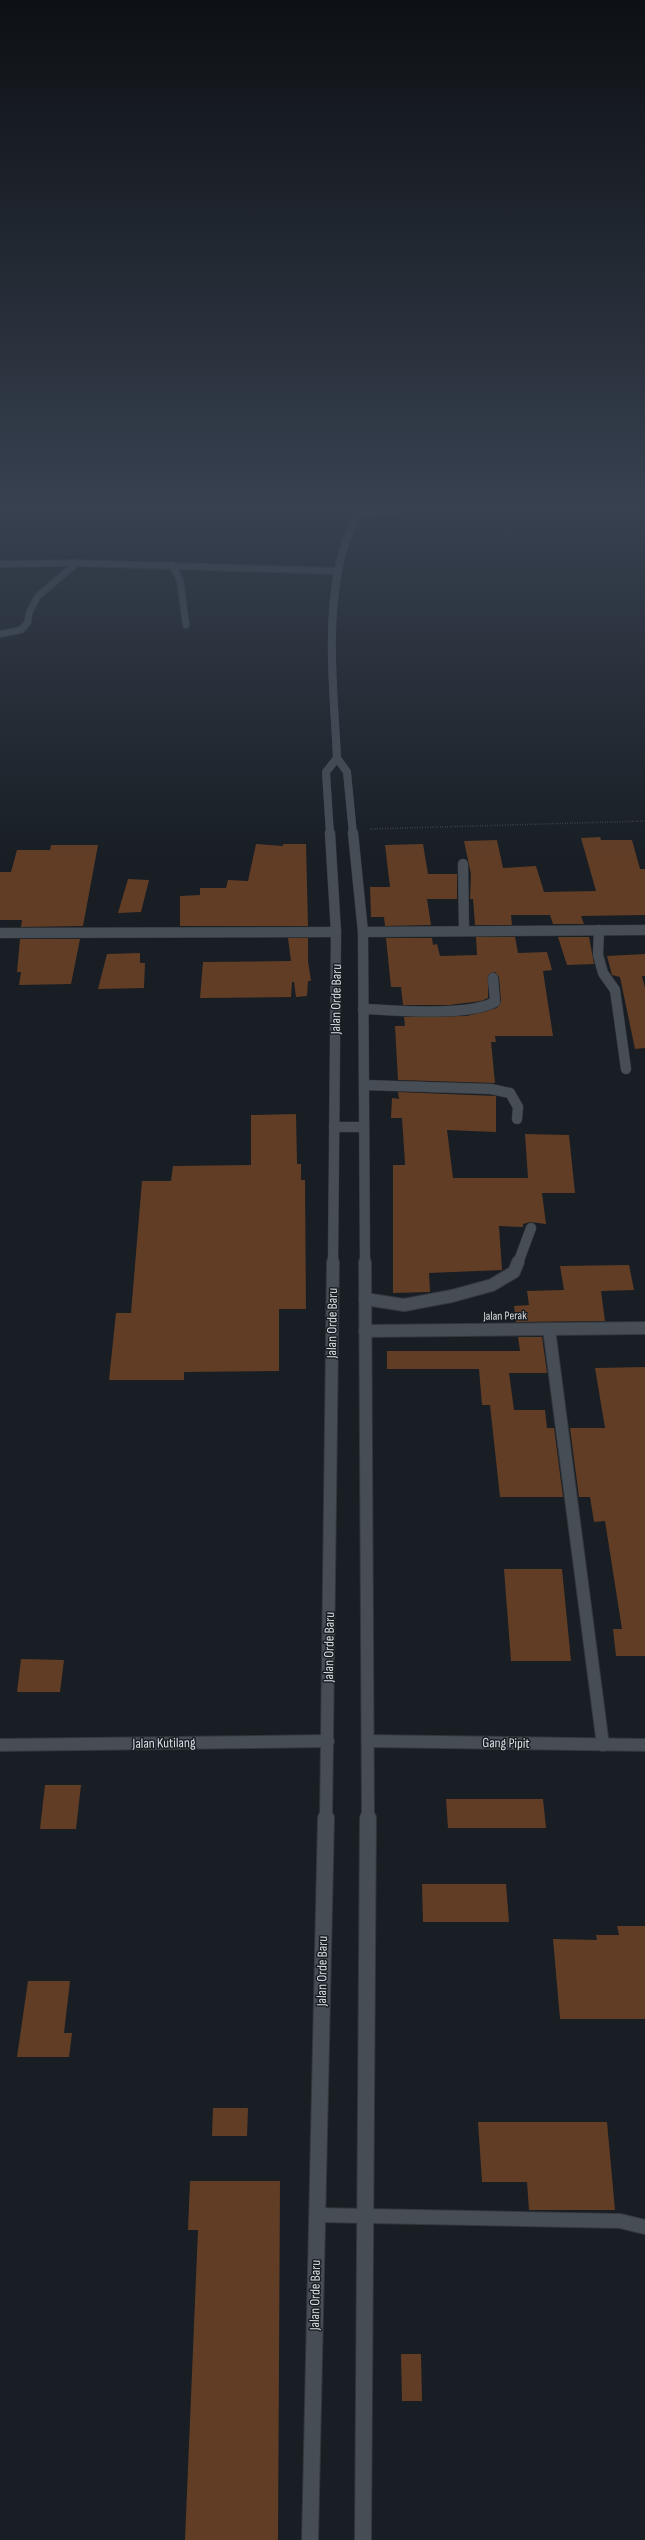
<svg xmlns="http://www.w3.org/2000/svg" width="645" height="2540" viewBox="0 0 645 2540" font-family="'Sofia Sans Condensed',sans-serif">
	<rect width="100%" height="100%" fill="#181e24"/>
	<g fill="#613d25">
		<polygon points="600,837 601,840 632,840 640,869 645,869 645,915 581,916 584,924 553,924 550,915 511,915 512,925 475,925 473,899 470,899 471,874 464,841 497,840 503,868 536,866 544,892 596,891 581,838"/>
		<polygon points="256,844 283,846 283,844 306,844 308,926 180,926 180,896 200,895 200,888 226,888 228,880 248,881"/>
		<polygon points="423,844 428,874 457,874 457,899 427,899 431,925 385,926 384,917 371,917 370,887 390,887 385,845"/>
		<polygon points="51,845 98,845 83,926 21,927 22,920 0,920 0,872 11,872 17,850 50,850"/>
		<polygon points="128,879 149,880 141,912 118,913"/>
		<polygon points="476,937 515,937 518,953 547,952 552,970 543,971 553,1036 495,1036 496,1042 491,1042 495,1083 398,1080 395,1026 405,1026 404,1017 467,1016 497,1008 501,1001 499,977 495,972 488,975 488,998 481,1001 449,1005 403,1005 401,987 391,987 386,938 432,938 433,945 437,944 440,956 477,955"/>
		<polygon points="558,937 589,937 594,964 567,965"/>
		<polygon points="288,938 308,938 308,961 311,981 308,981 307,996 296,997 294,982 292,982 291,997 200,998 203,962 291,961"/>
		<polygon points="20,939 80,939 71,984 19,985 21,972 17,972"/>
		<polygon points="140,953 140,963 145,963 144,988 98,989 107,954"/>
		<polygon points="645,954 645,976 642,976 645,988 645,1048 635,1049 620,977 612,975 607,956"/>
		<polygon points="398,1092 496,1096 496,1132 447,1130 453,1178 528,1178 525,1134 569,1135 575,1193 542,1193 546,1224 530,1222 523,1224 523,1227 499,1226 502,1270 429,1273 430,1292 393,1293 393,1165 405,1165 405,1163 402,1118 391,1118 392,1098 399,1099"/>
		<polygon points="296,1114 297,1164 301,1164 301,1180 305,1180 306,1309 279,1309 279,1371 184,1372 184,1380 109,1380 116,1313 131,1313 142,1181 171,1181 173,1166 251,1165 251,1115"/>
		<polygon points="629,1265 634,1290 601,1291 605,1321 516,1322 514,1306 529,1305 527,1291 564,1290 560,1266"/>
		<polygon points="518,1337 542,1337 547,1373 509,1373 514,1410 545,1410 547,1428 554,1428 563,1497 500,1497 490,1405 482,1405 479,1369 387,1369 387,1351 520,1351"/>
		<polygon points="645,1367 645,1656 616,1656 613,1629 622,1629 605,1521 594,1522 590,1497 579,1497 570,1428 605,1428 595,1368"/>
		<polygon points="504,1569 562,1569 571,1661 511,1661"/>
		<polygon points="21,1659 64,1660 60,1692 17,1692"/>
		<polygon points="45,1785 81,1785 76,1829 40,1829"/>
		<polygon points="446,1799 543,1799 546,1828 448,1828"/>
		<polygon points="422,1884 506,1884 509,1922 423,1922"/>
		<polygon points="617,1926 645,1926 645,2019 560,2019 553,1939 597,1940 596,1935 619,1935"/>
		<polygon points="28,1981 70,1981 64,2033 72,2033 69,2057 17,2057"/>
		<polygon points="213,2108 248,2108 247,2136 212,2136"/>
		<polygon points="478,2122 607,2122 615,2210 529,2210 527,2182 482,2182"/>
		<polygon points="190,2181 280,2181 278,2540 185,2540 198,2230 188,2230"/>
		<polygon points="401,2354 421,2354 422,2401 402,2401"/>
	</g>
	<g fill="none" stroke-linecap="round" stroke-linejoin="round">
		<g stroke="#33373c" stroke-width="8">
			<g id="service-far1">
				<polyline points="0,564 77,563 337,571"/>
				<polyline points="172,565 180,580 186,625"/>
				<polyline points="0,634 21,630 28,622 29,613 38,596 77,563"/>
			</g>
		</g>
		<g stroke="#33373c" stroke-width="16">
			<polyline id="service" points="317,2215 620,2221 645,2227"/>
		</g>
		<g stroke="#33373c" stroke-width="8">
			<polyline id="minor-far2" points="355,514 449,503"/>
		</g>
		<g stroke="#33373c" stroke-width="11">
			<g id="minor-far1">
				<polyline points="463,864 464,931"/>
				<polyline points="599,930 598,955 603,973 615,990 626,1069"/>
				<polyline points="0,933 336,932"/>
				<path d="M363 1009C397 1010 466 1017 495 1002L493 978"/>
				<polyline points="364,1085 491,1089 510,1093 518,1107 517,1119"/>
				<polyline points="518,1263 531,1228"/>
			</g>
		</g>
		<g stroke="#33373c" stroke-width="14">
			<g id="minor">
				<polyline points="365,1299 404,1305 452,1296 492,1285 514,1272 518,1262"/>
				<polyline points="549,1329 603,1745"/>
				<polyline points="365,1331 645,1328"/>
				<polyline points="368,1741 645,1745"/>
				<polyline points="0,1745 328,1741"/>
			</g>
		</g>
		<g stroke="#33373c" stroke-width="11">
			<polyline id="tertiary" points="363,932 645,930"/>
		</g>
		<g stroke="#33373c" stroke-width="8">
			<g id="secondary-far3">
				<polyline points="330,834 326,772 337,758"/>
				<path d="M353 834 347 772 337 758C334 694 326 629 339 566 344 544 352 524 361 503"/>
			</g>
		</g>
		<g stroke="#33373c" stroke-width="11">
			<g id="secondary-far2">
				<polyline points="330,833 336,932 333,1263"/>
				<polyline points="353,833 363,932 365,1263"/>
				<polyline points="334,1127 364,1127"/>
			</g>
		</g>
		<g stroke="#33373c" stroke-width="14">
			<g id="secondary-far1">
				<polyline points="365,1262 368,1819"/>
				<polyline points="326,1819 333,1262"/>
			</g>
		</g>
		<g stroke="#33373c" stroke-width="18">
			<g id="secondary">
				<polyline points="310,2540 326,1818"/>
				<polyline points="363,2540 368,1818"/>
			</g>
		</g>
		<polyline stroke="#5c6267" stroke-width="1.5" stroke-dasharray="0.5 2" stroke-linecap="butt" points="370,829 645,821"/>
		<use href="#service-far1" stroke="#464d55" stroke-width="6"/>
		<use href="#service" stroke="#464d55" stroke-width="14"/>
		<use href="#minor-far2" stroke="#464d55" stroke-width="8"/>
		<use href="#minor-far1" stroke="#464d55" stroke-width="10"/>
		<use href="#minor" stroke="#464d55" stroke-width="12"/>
		<use href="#tertiary" stroke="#464d55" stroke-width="10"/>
		<use href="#secondary-far3" stroke="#464d55" stroke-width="8"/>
		<use href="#secondary-far2" stroke="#464d55" stroke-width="10"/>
		<use href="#secondary-far1" stroke="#464d55" stroke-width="12"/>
		<use href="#secondary" stroke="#464d55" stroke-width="16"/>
	</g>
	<linearGradient id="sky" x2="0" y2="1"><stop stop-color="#0d1014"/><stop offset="0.59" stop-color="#374150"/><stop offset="1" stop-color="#374150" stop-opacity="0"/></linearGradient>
	<rect width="645" height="859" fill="url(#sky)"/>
	<g text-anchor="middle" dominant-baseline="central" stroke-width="3" stroke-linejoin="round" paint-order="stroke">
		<g font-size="12" fill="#dadfe3" stroke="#181e24">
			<text transform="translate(505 1316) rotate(-1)">Jalan Perak</text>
		</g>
		<g font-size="14" fill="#dadfe3" stroke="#181e24">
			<text transform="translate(336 999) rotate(-89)">Jalan Orde Baru</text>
			<text transform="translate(332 1323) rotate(-89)">Jalan Orde Baru</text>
			<text transform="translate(329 1647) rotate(-89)">Jalan Orde Baru</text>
			<text transform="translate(164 1743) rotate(-1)">Jalan Kutilang</text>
			<text transform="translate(506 1743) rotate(1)">Gang Pipit</text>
			<text transform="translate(322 1971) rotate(-89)">Jalan Orde Baru</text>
			<text transform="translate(315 2295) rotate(-89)">Jalan Orde Baru</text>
		</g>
	</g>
</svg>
